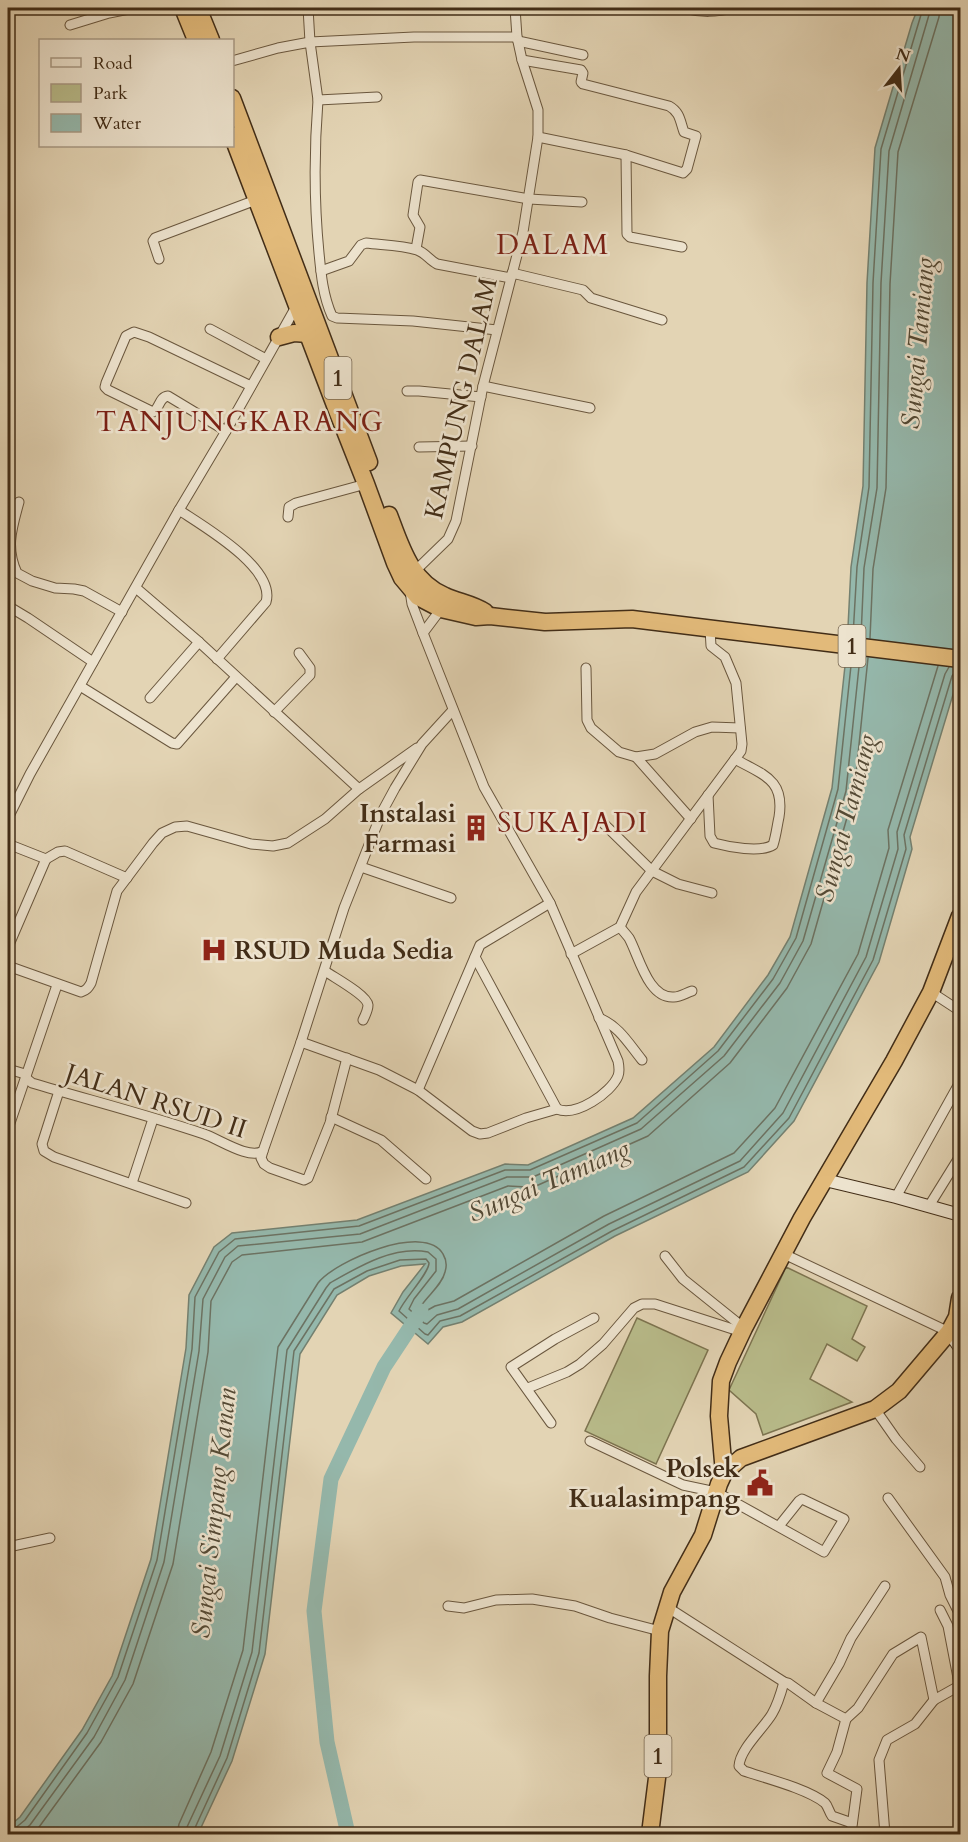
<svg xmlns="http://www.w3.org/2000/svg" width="968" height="1842" viewBox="0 0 968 1842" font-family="Cardo,serif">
	<rect width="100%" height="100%" fill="#e3d4b4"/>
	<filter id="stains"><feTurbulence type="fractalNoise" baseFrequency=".00333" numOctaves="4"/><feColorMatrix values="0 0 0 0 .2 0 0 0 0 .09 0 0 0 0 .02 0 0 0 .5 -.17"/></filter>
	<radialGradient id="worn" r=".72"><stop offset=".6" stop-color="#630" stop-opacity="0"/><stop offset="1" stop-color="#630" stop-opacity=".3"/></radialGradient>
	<g fill="#b8bb8a" stroke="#7d7450" stroke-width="1.5">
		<polygon points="786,1267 867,1306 852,1339 865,1347 857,1361 827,1344 810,1379 852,1402 763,1435 756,1414 729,1390"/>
		<polygon points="637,1318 708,1350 656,1464 585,1431"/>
	</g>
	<polygon fill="#95b8ac" stroke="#748070" stroke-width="1.5" points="918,8 960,8 960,675 958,678 910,837 912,849 879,962 794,1121 748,1172 615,1236 462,1322 443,1327 428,1344 391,1313 403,1292 425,1264 401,1266 369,1276 337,1295 300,1354 265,1654 232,1761 198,1834 8,1834 8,1827 20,1817 82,1730 112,1676 151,1559 186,1348 189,1295 214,1247 232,1233 357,1220 505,1164 528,1165 633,1118 714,1047 768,975 790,937 832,788 847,647 851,567 863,486 867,283 875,148 912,23"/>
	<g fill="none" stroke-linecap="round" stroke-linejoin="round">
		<g stroke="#6c7262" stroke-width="1.5">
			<polyline points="853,636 857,567 869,487 873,283 881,149 923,8"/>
			<polyline points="861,637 864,568 877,488 881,283 889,151 931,8"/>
			<polyline points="870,638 873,569 886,488 890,284 898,152 939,17 940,8"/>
			<polyline points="8,1831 13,1830 25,1820 87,1733 118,1677 157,1560 192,1349 195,1297 219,1252 235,1239 359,1226 505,1170 530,1170 637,1123 718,1051 773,979 796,938 838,789 852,656"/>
			<polyline points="19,1834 30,1825 94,1737 125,1680 164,1562 199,1351 203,1299 225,1257 238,1246 360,1234 507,1177 533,1177 641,1129 724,1056 780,983 803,941 846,791 860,657"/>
			<polyline points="34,1834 101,1742 133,1684 173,1564 208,1352 211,1301 232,1262 242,1255 362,1242 508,1186 527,1187 536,1186 648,1136 730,1063 787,988 811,944 854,793 868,658"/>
			<path d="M177 1834 179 1824 211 1752 243 1650 278 1347 318 1283C335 1261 425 1222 443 1254 446 1259 447 1266 445 1272 442 1285 428 1295 421 1306V1309L426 1311 435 1306 454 1301 604 1216 734 1153 775 1108 858 954 889 848 888 830 938 666"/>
			<path d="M186 1834 187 1827 220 1756 252 1652 287 1350 326 1288 330 1283C358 1267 394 1245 428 1252L436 1259V1271L414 1299 409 1309 424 1323 427 1324 437 1315 458 1309 609 1224 740 1161 783 1113 866 957 898 849 897 832 945 674 949 667"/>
			<path d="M193 1834 194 1830 227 1758 259 1653 294 1351 334 1289 367 1271 400 1260 426 1259 429 1263C429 1273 405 1298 399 1311L425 1334 428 1335 440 1321 460 1316 612 1231 744 1167 789 1118 873 960 906 849 904 835 952 676 955 672 960 671"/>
		</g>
		<polyline stroke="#95b8ac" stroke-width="15" points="348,1834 327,1742 314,1611 331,1479 384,1367 421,1311"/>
		<g stroke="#6a573e" stroke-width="11">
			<g id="street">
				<polyline points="308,8 310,42 414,37 517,37"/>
				<path d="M684 8C702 13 716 12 734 8"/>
				<polyline points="70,25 109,13 134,8"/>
				<polyline points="518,41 583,55"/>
				<path d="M522 60 581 70 583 73 581 82 583 84 669 106C680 112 680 121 684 132L696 136 687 169 683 173 626 155 538 137"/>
				<polyline points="232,61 278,48 310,42 318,100 377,97"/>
				<path d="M318 100C314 151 314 202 319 253 321 274 323 296 332 316L337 318 413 321 497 330"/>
				<polyline points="626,155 627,234 630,237 682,247"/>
				<polyline points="416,249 420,227 413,215 418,182 420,180 529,199 582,202"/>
				<polyline points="159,259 153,241 155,238 256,200"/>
				<path d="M321 271 349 261 361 245 366 243C383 245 402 245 417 250 426 253 429 260 437 264L511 278"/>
				<polyline points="512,273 583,290 591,298 662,320"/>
				<polyline points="210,329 266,359"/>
				<polyline points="483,386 590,408"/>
				<polyline points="407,391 419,391 481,397"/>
				<path d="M226 431 168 396C159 397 160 408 153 412L108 390 105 387 106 383 126 336 134 332 149 337 251 386"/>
				<polyline points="419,447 472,446"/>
				<path d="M19 502C12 528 5 547 17 573L32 581 55 588 74 589 84 591 122 612"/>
				<path d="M179 510C203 526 276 568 266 602L217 659"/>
				<polyline points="288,517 289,507 296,503 366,484"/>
				<polyline points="414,572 448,539 456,521 483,386 523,232 538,137 538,110 522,60 517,37 515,8"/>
				<polyline points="136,588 199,642 359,789"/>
				<polyline points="8,606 28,618 93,662"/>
				<polyline points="423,633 441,609"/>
				<polyline points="586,668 587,720 591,728 619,752 636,757 655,754 695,732 712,727 740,728"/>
				<polyline points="80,686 172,743 177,744 236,677"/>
				<polyline points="150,698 199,642"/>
				<polyline points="274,712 310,675 310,668 299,653"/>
				<polyline points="636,757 691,819"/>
				<path d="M708 795 710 836 714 843C729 847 760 853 773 845 776 836 777 826 779 817 785 779 763 775 735 759"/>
				<polyline points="8,818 30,774 179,510 226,431 297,305"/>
				<polyline points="601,821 652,871 678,884 712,893"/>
				<polyline points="13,846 46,859 58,852 65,851 127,878"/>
				<polyline points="361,867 451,898"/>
				<path d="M620 927C623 931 626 934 629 938 639 956 648 999 674 997 680 997 686 993 692 991"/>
				<polyline points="8,947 46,859"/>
				<polyline points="571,954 620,927 636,892 741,751 742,744 736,683 725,657 711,646 710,629"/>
				<polyline points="475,957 557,1109"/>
				<path d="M8 966 81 992C87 990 88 988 91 983L117 891 153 843 162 833 175 827 187 826 251 844 273 846 288 843 325 819 359 789 417 748"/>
				<path d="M325 971C333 977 367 995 368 1005 368 1010 365 1016 363 1020"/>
				<polyline points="931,992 960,1011"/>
				<path d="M599 1018C619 1026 629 1044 642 1060"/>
				<path d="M301 1042 379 1070 418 1090 472 1131 480 1134 488 1133 526 1118 557 1109C576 1117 611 1093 618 1076 620 1071 619 1066 618 1061L550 903 484 787 423 633 412 604 410 591"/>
				<polyline points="8,1069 25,1074"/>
				<path d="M25 1074 27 1079 32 1083C89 1100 148 1115 204 1134 219 1139 249 1160 263 1151L301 1042 344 908 382 812 395 788 422 744 453 710"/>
				<polyline points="418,1090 480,945 550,903"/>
				<polyline points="59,1091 42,1144 44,1151 54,1157 186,1203"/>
				<polyline points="331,1117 381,1140 426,1179"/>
				<polyline points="8,1129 57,985"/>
				<polyline points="263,1151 261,1158 264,1164 270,1168 304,1180 308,1178 330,1123 347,1058"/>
				<polyline points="132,1183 153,1119"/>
				<polyline points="896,1197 960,1082"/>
				<polyline points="929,1206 960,1156"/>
				<polyline points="784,1254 949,1332"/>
				<polyline points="665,1256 683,1279 744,1328"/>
				<polyline points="528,1388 567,1372 580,1364 603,1344 634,1308 642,1304 655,1304 742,1332"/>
				<polyline points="875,1409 896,1439 920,1467"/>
				<polyline points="551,1423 511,1367 555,1339 594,1318"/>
				<polyline points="590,1441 683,1485 716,1492 824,1552 844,1519 802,1499 799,1501 779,1526"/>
				<polyline points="888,1498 945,1577 950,1595 960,1615"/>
				<polyline points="8,1547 50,1538"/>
				<polyline points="448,1606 464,1608 496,1600 532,1599 575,1606 610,1618 660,1631"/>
				<polyline points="667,1607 784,1682 788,1683 816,1703 846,1719 858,1708 893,1654 921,1637 934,1700 959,1686 958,1678 960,1677"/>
				<polyline points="940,1610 948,1626 958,1678"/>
				<path d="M784 1682C781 1693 778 1704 772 1714 763 1729 740 1749 739 1766L744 1771C765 1778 808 1789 825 1803 828 1806 829 1812 832 1816L852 1823"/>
				<polyline points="816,1703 839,1664 851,1638 885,1586"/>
				<polyline points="846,1719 837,1752 827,1773 857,1789 851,1834"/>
				<polyline points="885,1834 879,1760 887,1740 915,1724 934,1700"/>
			</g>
		</g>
		<g stroke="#422d17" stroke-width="14">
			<g id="secondary">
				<polyline points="825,1180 896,1197 960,1215"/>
				<polyline points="949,1332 960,1348"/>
			</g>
		</g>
		<g stroke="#422d17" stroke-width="19">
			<g id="highway">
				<polyline points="183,8 196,40"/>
				<polyline points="198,8 211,40"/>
				<polyline points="232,98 369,462"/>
				<polyline points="232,135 336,408 366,484 395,563 402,578 418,597 441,609 476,617 490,616 545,622 632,619 960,659"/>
				<polyline points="279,337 294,333 308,334"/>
				<path d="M389 515C401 547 411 582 445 596 458 602 473 604 485 612"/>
				<polyline points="724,1473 719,1416 721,1381 728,1362 744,1328 802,1218 894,1061 931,992 960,916"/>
				<polyline points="650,1834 658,1770 658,1676 660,1631 672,1592 703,1535 719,1484 724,1473 741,1458 875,1409 899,1391 949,1332 957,1317 960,1298"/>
			</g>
		</g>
		<use href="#street" stroke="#ede3ce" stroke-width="9"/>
		<use href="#secondary" stroke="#ede3ce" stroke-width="12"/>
		<use href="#highway" stroke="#e2ba7a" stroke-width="16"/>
	</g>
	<defs>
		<g id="building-bare" transform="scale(2.07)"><path d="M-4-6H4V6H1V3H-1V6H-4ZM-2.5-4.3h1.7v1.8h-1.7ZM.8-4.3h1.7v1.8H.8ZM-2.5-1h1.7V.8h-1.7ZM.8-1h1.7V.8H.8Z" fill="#8f2418" stroke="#ede3ce" stroke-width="2.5" paint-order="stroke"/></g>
		<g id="hospital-bare" transform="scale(2.07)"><path d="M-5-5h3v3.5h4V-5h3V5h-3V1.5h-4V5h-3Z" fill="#8f2418" stroke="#ede3ce" stroke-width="2.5" paint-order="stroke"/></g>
		<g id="civic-bare" transform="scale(2.07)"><path d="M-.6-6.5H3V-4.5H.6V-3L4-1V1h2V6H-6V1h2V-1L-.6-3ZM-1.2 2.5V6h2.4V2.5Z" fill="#8f2418" stroke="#ede3ce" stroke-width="2.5" paint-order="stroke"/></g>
	</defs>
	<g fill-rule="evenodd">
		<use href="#building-bare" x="476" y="828"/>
		<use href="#hospital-bare" x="214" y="950"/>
		<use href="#civic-bare" x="760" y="1483"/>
	</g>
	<g text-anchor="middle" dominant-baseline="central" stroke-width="5" stroke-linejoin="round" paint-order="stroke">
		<g fill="#ede3ce" stroke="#75644e" stroke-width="1.5">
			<rect x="324.5" y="357" width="27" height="42" rx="4.5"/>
			<rect x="838.5" y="625" width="27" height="42" rx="4.5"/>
			<rect x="644.5" y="1735" width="27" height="42" rx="4.5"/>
		</g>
		<g font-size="24" font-weight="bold" fill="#422d17">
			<text x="338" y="378">1</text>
			<text x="852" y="646">1</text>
			<text x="658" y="1756">1</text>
		</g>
		<g font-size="26" fill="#422d17" stroke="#ede3ce">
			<text transform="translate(461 398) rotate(-77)">KAMPUNG DALAM</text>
			<text transform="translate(156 1101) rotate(18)">JALAN RSUD II</text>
		</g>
		<g font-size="26" font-weight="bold" fill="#422d17" stroke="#ede3ce" text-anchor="end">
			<text x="456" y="813">Instalasi<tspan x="456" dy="30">Farmasi</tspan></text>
			<text x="234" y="950" text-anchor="start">RSUD Muda Sedia</text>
			<text x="740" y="1468">Polsek<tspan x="740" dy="30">Kualasimpang</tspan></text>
		</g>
		<g font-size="27" font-style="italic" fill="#534935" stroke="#ede3ce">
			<text transform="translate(918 343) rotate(-85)">Sungai Tamiang</text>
			<text transform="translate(846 818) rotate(-75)">Sungai Tamiang</text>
			<text transform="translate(549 1181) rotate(-23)">Sungai Tamiang</text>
			<text transform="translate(214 1513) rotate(-84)">Sungai Simpang Kanan</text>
		</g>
		<g font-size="28" letter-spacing="1.5" fill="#7a1f14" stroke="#ede3ce">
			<text x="553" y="245">DALAM</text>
			<text x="240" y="422">TANJUNGKARANG</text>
			<text x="573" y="823">SUKAJADI</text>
		</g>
	</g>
	<rect width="968" height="1842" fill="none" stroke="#e3d4b4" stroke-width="30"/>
	<rect x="9" y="9" width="950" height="1824" fill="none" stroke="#422d17" stroke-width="3"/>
	<rect x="15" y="15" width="938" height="1812" fill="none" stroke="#422d17" stroke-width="1.5"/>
	<rect x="39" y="39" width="195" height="108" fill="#ede3ce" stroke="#a99a85" stroke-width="1.5"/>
	<rect x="51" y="58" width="30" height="9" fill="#ede3ce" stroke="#a99a85" stroke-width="1.5"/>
	<text x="93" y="69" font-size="18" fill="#422d17">Road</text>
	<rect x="51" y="84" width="30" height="18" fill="#b8bb8a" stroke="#a99a85" stroke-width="1.5"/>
	<text x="93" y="99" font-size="18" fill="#422d17">Park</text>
	<rect x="51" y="114" width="30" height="18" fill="#95b8ac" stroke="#a99a85" stroke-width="1.5"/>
	<text x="93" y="129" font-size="18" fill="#422d17">Water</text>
	<g transform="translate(899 69) rotate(17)" stroke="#ede3ce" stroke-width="4.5" paint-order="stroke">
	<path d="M0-4.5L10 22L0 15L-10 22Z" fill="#422d17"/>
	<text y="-9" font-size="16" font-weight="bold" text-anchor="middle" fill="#422d17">N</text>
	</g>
	<rect width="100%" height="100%" filter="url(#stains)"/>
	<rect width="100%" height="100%" fill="url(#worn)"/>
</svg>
